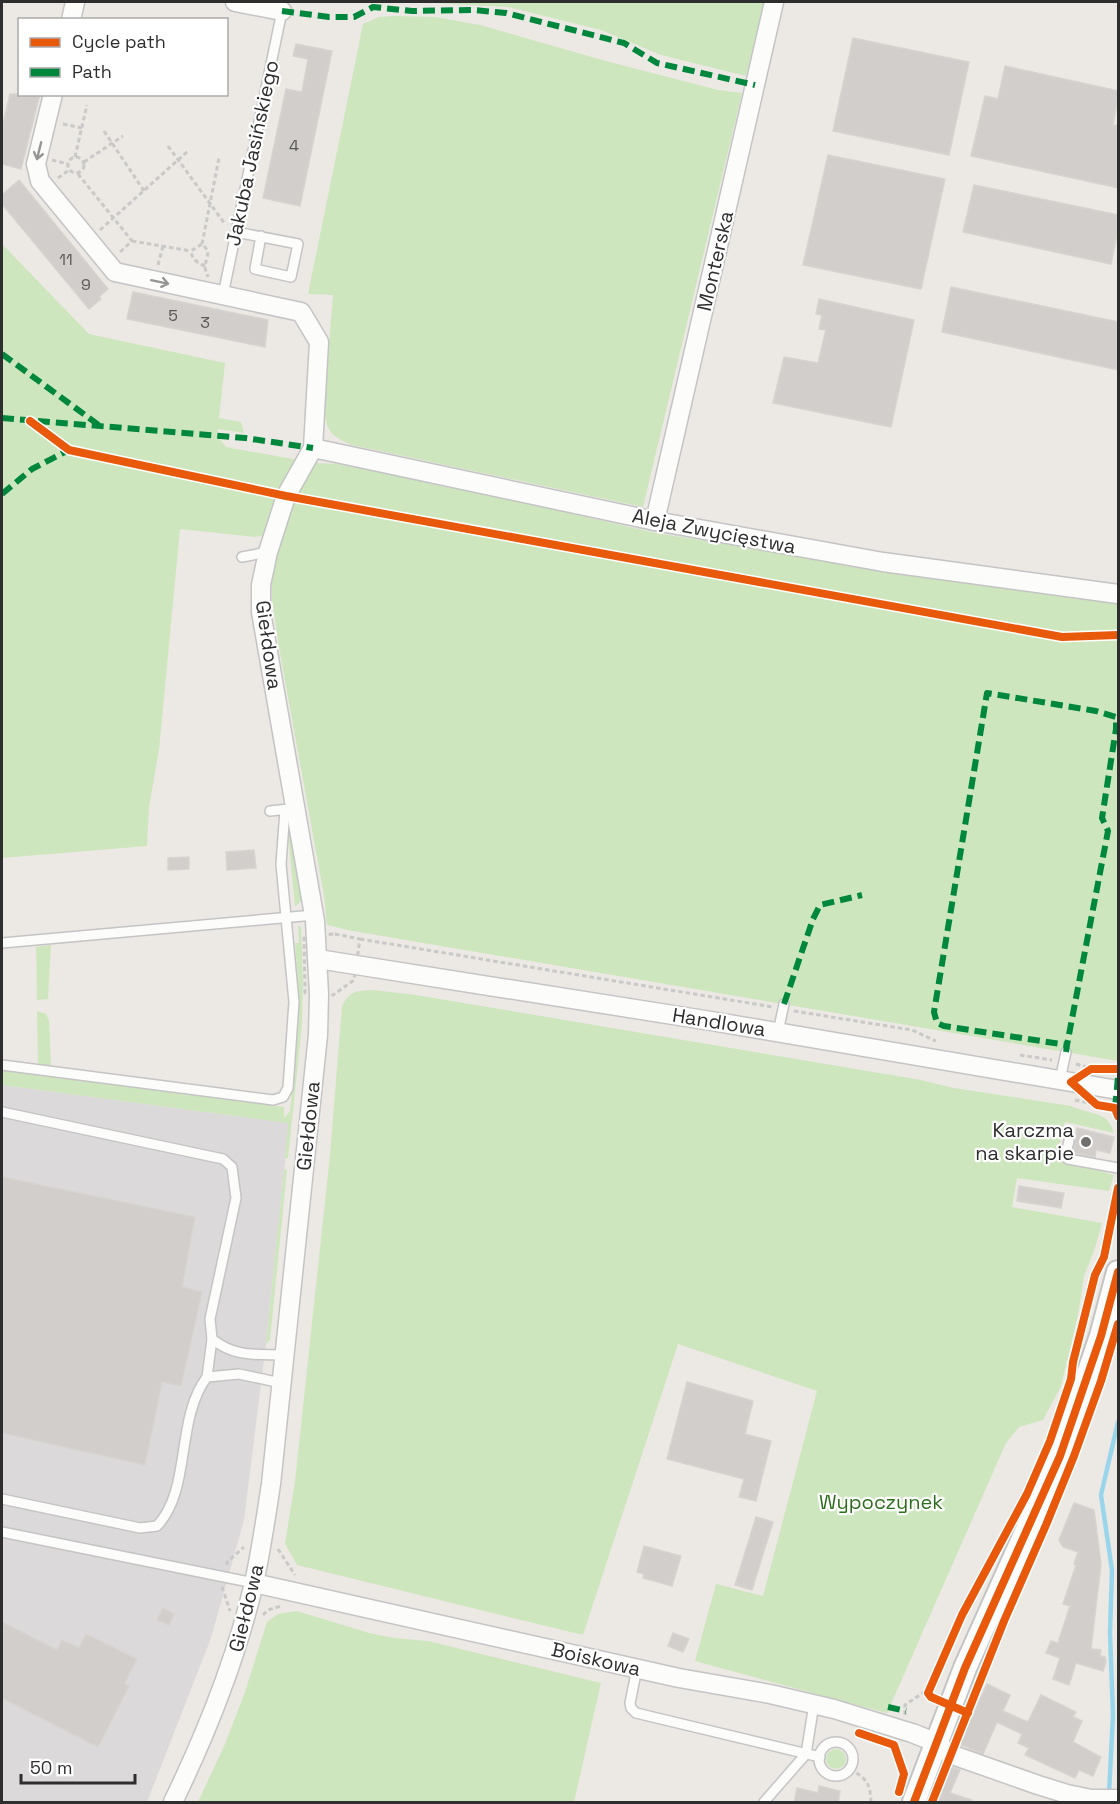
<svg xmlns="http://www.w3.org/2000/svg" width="1120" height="1804" viewBox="0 0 1120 1804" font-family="'Space Grotesk',sans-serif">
	<rect width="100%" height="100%" fill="#ece8e4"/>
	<polygon fill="#dcd9db" points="2,1085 289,1123 266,1344 244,1520 211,1638 147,1802 2,1802"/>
	<g fill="#cee6be">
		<polygon points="415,2 765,2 746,76 661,55 601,30 508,7"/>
		<path d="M394 16 435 17 480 25 606 61 718 90 742 93 643 507 352 445C329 435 327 432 324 407L333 295 308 294 363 24 379 17Z"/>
		<polygon points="2,244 89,334 225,363 219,418 241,422 244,433 218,429 217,435 226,447 315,463 337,464 436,483 656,533 967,583 1118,604 1118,1061 347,930 327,925 324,896 279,647 272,600 272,580 276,558 285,532 255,537 180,529 159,750 149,807 147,846 2,858"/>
		<polygon points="289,821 303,899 295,907 287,823"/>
		<polygon points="298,926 301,927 303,980 302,1025 288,1158 285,1158 288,1123 2,1085 2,1070 284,1107 284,1118 290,1111 299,1017 299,992 295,943 299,943"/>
		<polygon points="51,945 48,999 37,1000 36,947"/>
		<path d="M373 990 416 995 921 1080 954 1088 1071 1106C1089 1115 1108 1110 1114 1133L1065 1122 1056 1158 1114 1175 1109 1191 1017 1178 1012 1207 1102 1223 1095 1248 1084 1276 1078 1315 1061 1386 1043 1420 1019 1427 1006 1443 887 1713 695 1661 716 1584 763 1596 817 1391 678 1344 583 1635 297 1565 285 1544 295 1481 330 1155 342 1006C350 990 357 991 373 990Z"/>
		<polygon points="37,1011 46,1014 49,1020 51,1066 38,1064"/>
		<polygon points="284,1169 287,1170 270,1340 266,1344"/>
		<polygon points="297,1611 369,1633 394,1638 428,1641 601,1683 574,1802 198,1802 225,1744 245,1692 267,1622 278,1614"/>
		<circle cx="836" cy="1759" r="10"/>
	</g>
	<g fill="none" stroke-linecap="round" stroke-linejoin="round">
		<polyline stroke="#99d6ec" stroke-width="4.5" points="1109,1794 1113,1715 1110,1633 1112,1570 1101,1495 1118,1422"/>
	</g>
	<g fill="#d1cecb" stroke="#d7d4d0" stroke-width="1.5">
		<polygon points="853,38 969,62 949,155 833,131"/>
		<polygon points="296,44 332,51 300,206 263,198 286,89 302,92 308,59 293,56"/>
		<polygon points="1005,66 1119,91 1113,125 1119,126 1119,188 971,156 985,96 998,99"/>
		<polygon points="10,94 40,94 21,169 2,164 2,128"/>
		<polygon points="828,155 945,179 921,289 803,265"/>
		<polygon points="19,180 108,289 99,297 101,299 89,309 2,204 2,195"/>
		<polygon points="974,185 1119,215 1119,225 1111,264 963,232"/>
		<polygon points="951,287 1119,322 1119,370 942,332"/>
		<polygon points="133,292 268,320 265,347 127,319"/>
		<polygon points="819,299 914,320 891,427 773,403 784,357 818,363 826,330 819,329 822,315 816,314"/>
		<polygon points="254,850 256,868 227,870 226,852"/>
		<polygon points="189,857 189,869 168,870 168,858"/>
		<polygon points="1077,1128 1114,1137 1110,1153 1096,1150 1095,1157 1073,1153"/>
		<polygon points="2,1177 195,1217 182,1287 202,1292 181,1386 162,1382 145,1465 2,1433"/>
		<polygon points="1019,1186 1064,1193 1061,1208 1017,1201"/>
		<polygon points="687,1382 753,1401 745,1434 771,1441 756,1501 739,1497 744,1479 667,1459"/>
		<polygon points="1074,1503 1094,1510 1101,1564 1091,1649 1101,1650 1100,1656 1105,1657 1106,1662 1103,1671 1076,1663 1069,1685 1053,1679 1060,1658 1046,1653 1051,1641 1058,1643 1070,1606 1063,1604 1076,1565 1074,1564 1078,1552 1063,1547 1059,1540"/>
		<polygon points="756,1517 773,1522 752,1590 735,1585"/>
		<polygon points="644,1546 681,1556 672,1586 643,1578 644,1574 637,1572"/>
		<polygon points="163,1608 174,1614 169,1625 157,1620"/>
		<polygon points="2,1622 57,1650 62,1640 79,1648 86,1634 137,1659 124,1684 129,1686 98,1747 2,1698"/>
		<polygon points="673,1633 689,1639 683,1652 668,1646"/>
		<polygon points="987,1684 1010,1695 1003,1711 1028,1722 1041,1695 1076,1712 1073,1717 1082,1721 1073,1742 1101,1757 1093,1776 1079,1770 1075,1778 1025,1755 1029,1748 1018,1743 1022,1734 997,1722 983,1754 959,1744"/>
		<polygon points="950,1766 960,1770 950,1793 972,1800 972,1803 935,1803"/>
		<polygon points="819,1786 840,1791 838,1803 794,1803 797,1788 818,1793"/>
	</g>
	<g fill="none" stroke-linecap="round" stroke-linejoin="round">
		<g stroke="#c5c4c5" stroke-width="12">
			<g id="service">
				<polyline points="236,232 298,244 291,277 255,269 261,236"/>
				<polyline points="223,295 282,11"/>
				<polyline points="242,557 268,552"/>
				<polyline points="270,811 289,809"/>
				<polyline points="2,943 314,915"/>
				<polyline points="778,1032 784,1004"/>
				<polyline points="2,1065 273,1100 283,1097 288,1088 294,1002 281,864 285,810"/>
				<polyline points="1060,1080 1066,1052"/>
				<path d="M2 1112 223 1159 232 1167 236 1198 210 1319 212 1339C236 1358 256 1354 285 1355"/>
				<polyline points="1069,1141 1065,1157 1068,1159 1118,1168"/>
				<polyline points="207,1377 212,1339"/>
				<path d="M2 1499 140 1528 157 1526C192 1489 175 1419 207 1377L239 1374 281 1383"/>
				<polyline points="2,1532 254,1583"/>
				<polyline points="637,1668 630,1703 631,1708 636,1713 820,1757"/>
				<circle cx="836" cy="1759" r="17"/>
				<polyline points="764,1802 806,1754 814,1704"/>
			</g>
		</g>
		<g stroke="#c5c4c5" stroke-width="21">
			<g id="minor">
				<polyline points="235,2 282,11"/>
				<polyline points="71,20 75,2"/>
				<path d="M53 94 36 164 40 181 115 272 301 312 319 342 313 448 286 496 268 552 261 585V612L315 921 319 994 318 1035 271 1484C266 1517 261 1551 254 1583 236 1660 207 1732 173 1802"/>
				<polyline points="313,448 655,521 883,562 1118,594"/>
				<polyline points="655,521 774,2"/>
				<polyline points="318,959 711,1021 1118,1090"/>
				<polyline points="254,1583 679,1678 770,1694 834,1709 912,1733 935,1742 950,1754 1038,1785 1067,1794 1091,1799 1118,1799"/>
			</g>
		</g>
		<g stroke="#c5c4c5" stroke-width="26">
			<polyline id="tertiary" points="914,1802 965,1668 1060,1456 1101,1336 1118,1272"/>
		</g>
		<g stroke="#c9c9c8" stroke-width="3" stroke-dasharray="4.5 3" stroke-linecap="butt">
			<polyline points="63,124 82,128"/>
			<polyline points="104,131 144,191"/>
			<polyline points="168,146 225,224"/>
			<circle cx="76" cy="165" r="8"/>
			<polyline points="75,157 87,105"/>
			<polyline points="52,160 68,164"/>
			<polyline points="84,162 123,136"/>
			<polyline points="78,174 132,241 120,252"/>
			<polyline points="58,178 69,170"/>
			<polyline points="100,230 188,151"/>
			<polyline points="132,241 191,251"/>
			<polyline points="202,244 219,158"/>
			<polyline points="158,265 163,246"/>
			<path d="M205 266C198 263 192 260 191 251L202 244C212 253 206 256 205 267 205 270 207 273 208 277"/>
			<polygon points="335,934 360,939 354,980 333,995 305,993 304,936"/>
			<polyline points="360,939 773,1007"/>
			<polyline points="794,1011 912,1030 936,1041"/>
			<polyline points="1020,1055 1052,1060"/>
			<polyline points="1076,1064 1090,1068"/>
			<polyline points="1075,1100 1097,1105"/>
			<polyline points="278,1549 295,1575"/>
			<polyline points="227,1565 227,1562 244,1547"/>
			<polyline points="222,1587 230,1611"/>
			<polyline points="263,1615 268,1610 281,1606"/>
			<polyline points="905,1715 905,1705 924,1692 928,1693"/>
			<polyline points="894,1745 903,1776"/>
			<path d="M850 1769C867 1779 870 1783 871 1802"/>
		</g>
		<use href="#service" stroke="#fcfcfb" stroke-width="9"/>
		<use href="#minor" stroke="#fcfcfb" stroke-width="18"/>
		<use href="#tertiary" stroke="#fcfcfb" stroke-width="22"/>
		<g stroke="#00873e" stroke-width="6" stroke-dasharray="12 6" stroke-linecap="butt">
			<polyline points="282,11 329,17 354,17 373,7 412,11 473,10 506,13 624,43 657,63 755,85"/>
			<polyline points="2,354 100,426"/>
			<polyline points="2,418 245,438 313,448"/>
			<polyline points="2,494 32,469 69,450"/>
			<polyline points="784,1004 813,919 820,905 862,895"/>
			<polyline points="1066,1052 1067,1045 1108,831 1102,818 1116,729 1116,717 1096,711 987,693 934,1012 937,1023 944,1026 1067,1045"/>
			<polyline points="1115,1108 1118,1077"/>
			<polyline points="888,1707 906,1711"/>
		</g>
		<g stroke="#fff" stroke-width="11">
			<g id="cycleway">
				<polyline points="30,421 69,450 286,496 1062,637 1118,635"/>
				<polyline points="1118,1069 1091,1069 1071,1082 1097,1105 1115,1108 1118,1116"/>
				<polyline points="968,1713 931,1697 928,1693 962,1615 1027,1494 1050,1441 1071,1379 1073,1362 1095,1275 1104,1257 1118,1188"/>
				<polyline points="859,1733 894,1745 904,1774 899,1792"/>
				<polyline points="914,1802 965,1668 1060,1456 1101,1336 1118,1272"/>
				<polyline points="932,1802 1004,1621 1046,1525 1074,1456 1101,1381 1118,1324"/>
			</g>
		</g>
		<use href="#cycleway" stroke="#e8590c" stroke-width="8"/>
	</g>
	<defs><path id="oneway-shaft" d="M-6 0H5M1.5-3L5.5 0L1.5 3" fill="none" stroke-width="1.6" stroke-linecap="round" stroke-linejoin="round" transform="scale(1.5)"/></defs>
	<g stroke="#959594">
		<use href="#oneway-shaft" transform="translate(39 151) rotate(104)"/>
		<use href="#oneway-shaft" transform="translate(160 282) rotate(12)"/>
	</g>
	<circle fill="#706f6e" stroke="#fff" stroke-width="2" cx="1086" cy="1142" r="6"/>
	<g text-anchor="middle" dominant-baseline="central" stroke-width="4.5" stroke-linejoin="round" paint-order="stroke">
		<g font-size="16" fill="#585857">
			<text x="294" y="145">4</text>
			<text x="66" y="259">11</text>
			<text x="86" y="284">9</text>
			<text x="173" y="315">5</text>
			<text x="205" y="322">3</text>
		</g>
		<g font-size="20" fill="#2e2e2e" stroke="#fff">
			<text transform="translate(252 153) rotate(-78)">Jakuba Jasińskiego</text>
			<text transform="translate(715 261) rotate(-77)">Monterska</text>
			<text transform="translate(714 531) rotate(11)">Aleja Zwycięstwa</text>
			<text transform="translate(269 645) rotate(82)">Giełdowa</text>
			<text transform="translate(719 1022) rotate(9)">Handlowa</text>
			<text transform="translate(308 1126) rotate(-84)">Giełdowa</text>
			<text transform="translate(246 1608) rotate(-76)">Giełdowa</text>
			<text transform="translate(596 1659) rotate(13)">Boiskowa</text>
		</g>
		<g font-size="20" fill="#2e2e2e" stroke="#fff" text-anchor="end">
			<text x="1074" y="1130">Karczma<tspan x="1074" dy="23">na skarpie</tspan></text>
		</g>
		<g font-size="20" fill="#2c6e1b" stroke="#fff">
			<text x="881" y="1502">Wypoczynek</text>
		</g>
	</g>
	<rect width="1120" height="1804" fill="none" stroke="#2e2e2e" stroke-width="6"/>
	<rect x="18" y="18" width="210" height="78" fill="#ffffff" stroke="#ababab" stroke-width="1.5"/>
	<rect x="30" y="38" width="30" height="9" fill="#e8590c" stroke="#ababab" stroke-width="1.5"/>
	<text x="72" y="48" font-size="18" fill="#2e2e2e">Cycle path</text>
	<rect x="30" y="68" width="30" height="9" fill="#00873e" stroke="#ababab" stroke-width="1.5"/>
	<text x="72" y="78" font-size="18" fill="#2e2e2e">Path</text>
	<path d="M21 1774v9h114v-9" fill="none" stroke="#2e2e2e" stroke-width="3"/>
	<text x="30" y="1774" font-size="18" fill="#2e2e2e" stroke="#ffffff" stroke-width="4.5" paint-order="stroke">50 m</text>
</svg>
